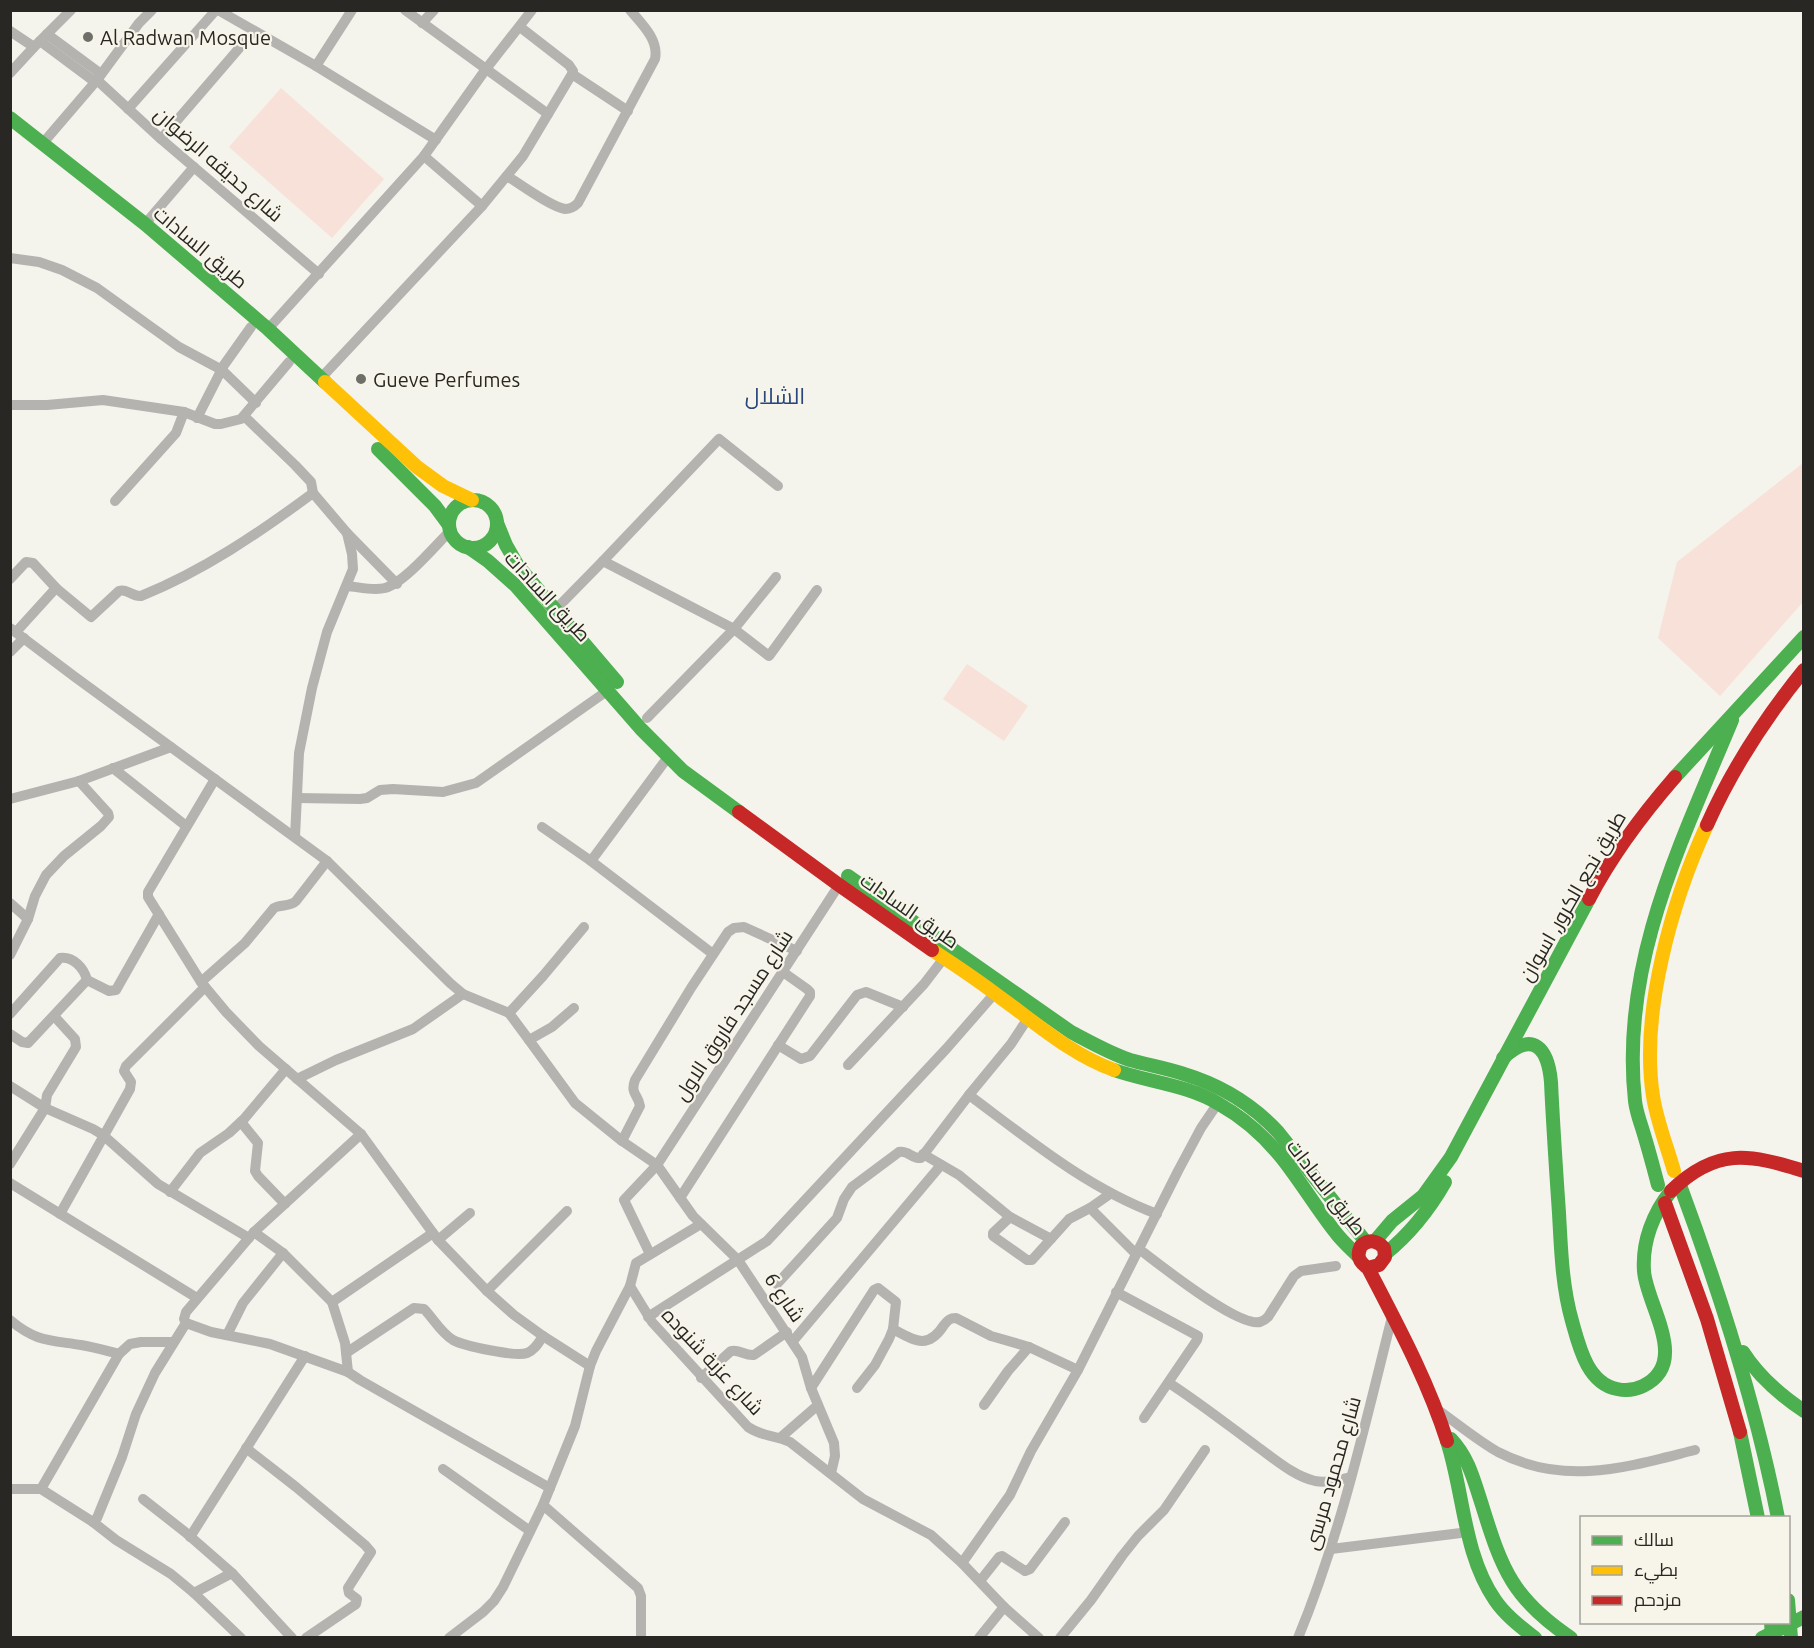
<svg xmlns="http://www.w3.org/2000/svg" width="1814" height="1648" viewBox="0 0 1814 1648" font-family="Ubuntu,Cairo,sans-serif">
	<rect width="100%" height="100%" fill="#f4f3ec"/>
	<g fill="#f8e1d9">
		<polygon points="281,88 384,179 332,238 229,147"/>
		<polygon points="1803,463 1803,602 1720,696 1658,638 1677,562"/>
		<polygon points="967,664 1028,706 1004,741 943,699"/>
	</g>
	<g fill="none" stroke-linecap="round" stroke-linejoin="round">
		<g stroke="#b4b3b0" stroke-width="10">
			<polyline points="218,10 316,66 436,140"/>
			<polyline points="405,10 548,114"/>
			<polyline points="422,23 434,10"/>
			<polyline points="10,31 34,47"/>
			<polyline points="47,34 101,74"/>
			<polyline points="40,41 95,82"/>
			<polyline points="316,66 352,10"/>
			<polyline points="10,73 34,47 71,10"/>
			<polyline points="572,74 628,111"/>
			<polyline points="97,80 161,139 319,274"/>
			<polyline points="128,109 216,10"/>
			<polyline points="161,139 254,31"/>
			<polyline points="43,143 97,80 139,23 152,10"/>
			<polyline points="424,156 482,206"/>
			<path d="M507 176C520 184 551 207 565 209 571 209 575 206 578 203L655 59C659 40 642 24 630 10"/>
			<polyline points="145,224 194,167"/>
			<polyline points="10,258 39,262 62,270 97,288 179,347 222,370 256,403"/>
			<polyline points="268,329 424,156 486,69 532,10"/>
			<polyline points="321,378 482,206 523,156 572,74 573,71 569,65 520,27"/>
			<polyline points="10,405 47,405 103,400 184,412 215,424 221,424 241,419 289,362"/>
			<polyline points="244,416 295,465 311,482 313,493 347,533 397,584"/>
			<polyline points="197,418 224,365 251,327"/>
			<polyline points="115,501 176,433 184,412"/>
			<polyline points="603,561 719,439 778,486"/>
			<path d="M10 579 26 562 33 563 56 588 91 617 119 591C127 588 132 597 141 596 203 571 259 533 313 493"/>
			<path d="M347 586C359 587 374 591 385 588 404 583 435 546 450 531"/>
			<polyline points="555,610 603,561 734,629 769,656 817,590"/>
			<polyline points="10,628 75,677 327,861 450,983 463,994 509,1013"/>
			<polyline points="16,632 56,588"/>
			<polyline points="10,652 24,638"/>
			<polyline points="647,718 734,629 776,577"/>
			<polyline points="113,768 186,826"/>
			<polyline points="215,779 148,892 148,897 201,982 226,1012 259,1046 361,1134 438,1240 487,1291 514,1315 543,1336 590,1366"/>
			<polyline points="297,798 360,799 367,798 380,790 393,789 443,792 476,783 607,691"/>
			<polyline points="10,799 79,781 171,747"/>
			<polyline points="542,827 591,861 668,757"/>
			<polyline points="295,837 299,753 312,688 327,632 353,569 352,554 347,533"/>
			<polyline points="591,861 713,954"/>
			<polyline points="10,903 28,919"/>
			<polyline points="10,955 28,919 35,896 46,875 64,856 101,826 109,817 108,813 79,781"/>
			<path d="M201 982 245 943 274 908C281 904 290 907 296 901L327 861"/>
			<polyline points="574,1008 552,1027 529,1040 575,1103 622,1141 657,1165 693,1216 738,1260 802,1357 811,1388 834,1443 835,1456 831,1473"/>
			<path d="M10 1014 60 958C73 956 84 968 87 980"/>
			<path d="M1028 1018 1011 1044 969 1095C1028 1139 1087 1188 1157 1214"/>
			<polyline points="10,1034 22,1042 28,1043 87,980 109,991 116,990 159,914"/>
			<polyline points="529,1040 509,1013 543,976 584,927"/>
			<polyline points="778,1045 801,1059 810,1056 857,995 866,992 903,1007"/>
			<polyline points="848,1065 924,984 944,958"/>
			<polyline points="297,1079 336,1060 413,1029 463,994"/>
			<polyline points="10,1086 45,1108 93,1129 103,1135 158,1184 249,1238"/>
			<polyline points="241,1122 258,1143 255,1171 258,1176 285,1204"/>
			<polyline points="361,1134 254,1232 186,1312 184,1319 186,1323 211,1332 270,1344 348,1372 360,1380 550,1488"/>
			<path d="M622 1141 640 1106C638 1094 630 1094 635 1080L691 988 728 932 734 928 744 927 797 951"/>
			<polyline points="923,1154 959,1175 1010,1217 1051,1239"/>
			<polyline points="10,1164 45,1108 47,1095 76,1047 75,1039 54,1016"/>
			<polyline points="10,1183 197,1298"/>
			<polyline points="170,1192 200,1153 229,1133 244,1119 286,1069"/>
			<polyline points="680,1198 810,996 810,992 807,989 783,972"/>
			<polyline points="1090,1208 1136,1254"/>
			<polyline points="60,1214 130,1089 131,1082 124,1071 126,1066 205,987"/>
			<polyline points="1010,1217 993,1233 993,1236 1027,1260 1032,1260 1069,1219 1090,1208 1110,1194"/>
			<polyline points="254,1232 283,1253 332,1302 345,1343 348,1372"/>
			<polyline points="438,1240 470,1213"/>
			<path d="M1139 1249C1159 1264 1237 1327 1260 1322 1263 1321 1266 1319 1268 1317L1294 1276 1301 1271 1336 1266"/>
			<polyline points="650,1254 624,1200 657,1165 839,885"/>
			<path d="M777 1284 837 1218 844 1199 852 1187 899 1152C908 1150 912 1159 921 1158L969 1095"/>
			<path d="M630 1286 652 1322 748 1427C763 1437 775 1435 790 1442L863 1499 931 1535 962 1563 1004 1607 1039 1638"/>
			<polyline points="487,1291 567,1211"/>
			<polyline points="1116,1292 1198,1336 1197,1340 1144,1418"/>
			<polyline points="332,1302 433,1233"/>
			<polyline points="648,1317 767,1241 947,1048 995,993"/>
			<path d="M10 1320C36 1342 50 1340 81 1345 94 1347 107 1351 119 1354"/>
			<polyline points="186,1323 155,1373 136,1414 122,1457 97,1518 93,1522 116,1540 171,1574 194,1593 232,1573"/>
			<path d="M893 1329C915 1341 928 1350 944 1325 948 1320 950 1318 956 1318L991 1336 1029 1347 1078 1370"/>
			<polyline points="227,1335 243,1303 283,1253"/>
			<polyline points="793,1341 941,1165"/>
			<path d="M346 1353 414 1308 424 1309C433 1318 441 1333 453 1340 464 1346 516 1357 527 1353 535 1350 539 1342 543 1336"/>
			<path d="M701 1378 731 1351C739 1349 745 1356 754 1355L787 1332"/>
			<path d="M1169 1383C1200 1403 1229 1426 1259 1448 1276 1460 1294 1476 1315 1481 1327 1483 1339 1480 1351 1477"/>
			<polyline points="811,1388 874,1290 878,1288 896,1302 893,1329 889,1339 875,1365 857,1388"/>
			<polyline points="984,1405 1008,1371 1029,1347"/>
			<path d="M1438 1410C1458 1424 1477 1440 1498 1452 1565 1487 1627 1467 1695 1450"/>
			<polyline points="780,1438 818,1405"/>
			<polyline points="246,1448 296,1487 365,1545 371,1552 348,1588 349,1593 357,1599 356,1604 306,1638"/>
			<polyline points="443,1469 530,1531"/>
			<polyline points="10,1489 41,1489"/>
			<polyline points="143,1499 185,1532 232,1573 292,1638"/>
			<polyline points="543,1505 638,1588 641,1596 641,1638"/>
			<polyline points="93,1522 41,1489 119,1354 130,1344 141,1342 173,1342"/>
			<polyline points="190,1537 305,1356"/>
			<polyline points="1331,1549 1469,1532"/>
			<polyline points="962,1563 1010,1495 1031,1451 1078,1370 1178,1171 1201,1128 1218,1103"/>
			<polyline points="980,1581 999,1557 1002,1556 1025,1571 1030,1569 1065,1522"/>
			<polyline points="194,1593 241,1638"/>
			<polyline points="449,1638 483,1612 494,1601 503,1587 543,1505 575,1426 590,1366 596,1351 630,1286 636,1263 701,1224"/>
			<polyline points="979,1638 1004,1607"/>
			<polyline points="1060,1638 1091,1600 1122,1556 1138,1536 1164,1510 1205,1450"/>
			<path d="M1298 1638C1341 1534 1365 1424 1392 1317"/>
		</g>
		<g stroke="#4caf50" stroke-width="14">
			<polyline points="10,118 145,224 268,329 325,382"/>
			<polyline points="378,449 435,506 449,525"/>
			<circle cx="473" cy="524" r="24"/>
			<polyline points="497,523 506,545 518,566 617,682"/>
			<polyline points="468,547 488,561 515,585 641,729 683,771 739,812"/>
			<polyline points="1675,777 1804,637"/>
			<path d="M848 876 1071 1032C1090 1042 1109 1053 1130 1060 1148 1065 1166 1068 1184 1074 1220 1085 1253 1105 1278 1132L1366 1242"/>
			<path d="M1503 1058C1533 1030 1548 1048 1551 1082 1553 1126 1556 1169 1559 1213 1561 1249 1562 1286 1572 1321 1579 1346 1587 1383 1617 1389 1626 1391 1635 1390 1643 1386 1691 1363 1646 1304 1644 1271 1642 1242 1653 1213 1671 1191"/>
			<path d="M1114 1070C1148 1082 1188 1085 1219 1104 1242 1117 1265 1137 1282 1158 1301 1182 1317 1209 1336 1233 1342 1241 1351 1249 1358 1256"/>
			<path d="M1658 1185C1653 1166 1648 1147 1642 1128 1639 1119 1636 1110 1635 1101 1620 964 1681 843 1732 720"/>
			<path d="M1681 1188C1721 1296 1756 1405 1778 1518"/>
			<polyline points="1375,1241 1392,1221 1423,1196 1451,1157 1589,899"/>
			<path d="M1385 1254C1410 1234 1429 1210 1445 1182"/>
			<path d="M1743 1352C1759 1377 1780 1395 1804 1411"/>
			<polyline points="1740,1432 1758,1518"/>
			<path d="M1451 1439C1469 1458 1474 1481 1482 1505 1502 1570 1513 1599 1571 1638"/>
			<path d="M1447 1441C1464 1493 1463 1553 1495 1600 1505 1615 1521 1627 1535 1638"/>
			<polyline points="1762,1638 1804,1617"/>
		</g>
		<g stroke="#ffc107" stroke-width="14">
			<polyline points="325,382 417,467 443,486 472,500"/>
			<path d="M932 950C955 965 979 981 1001 998 1037 1024 1072 1055 1114 1070"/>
			<path d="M1674 1171C1667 1146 1657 1122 1653 1096 1640 1013 1672 901 1707 825"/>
		</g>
		<g stroke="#c62828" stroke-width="14">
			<polyline points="739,812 839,885 932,950"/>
			<path d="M1707 825C1732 769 1765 718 1804 670"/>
			<path d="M1589 899C1612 855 1642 815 1675 777"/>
			<path d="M1671 1191C1716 1147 1749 1154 1804 1171"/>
			<polyline points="1665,1203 1707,1319 1740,1432"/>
			<path d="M1368 1268 1379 1265 1385 1257 1384 1248C1377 1240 1368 1239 1361 1246 1356 1256 1359 1262 1368 1268 1397 1324 1428 1381 1447 1441"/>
		</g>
		<g stroke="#4caf50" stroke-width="14">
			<polyline points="1788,1600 1791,1638"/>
			<polyline points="1771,1622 1772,1638"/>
		</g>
	</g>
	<g fill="#6f6e69" stroke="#f7f5e9" stroke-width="2">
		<circle cx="88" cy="37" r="6"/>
		<circle cx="361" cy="379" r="6"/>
	</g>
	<g text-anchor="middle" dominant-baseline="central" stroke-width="4.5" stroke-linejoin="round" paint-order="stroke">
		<g font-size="20" fill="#282723" stroke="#f7f5e9" text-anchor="start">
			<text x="100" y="37">Al Radwan Mosque</text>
			<text x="373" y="379">Gueve Perfumes</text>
		</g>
		<g font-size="20" fill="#282723" stroke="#f7f5e9">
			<text transform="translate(219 164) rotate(41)">شارع حديقه الرضوان</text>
			<text transform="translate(201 247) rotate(40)">طريق السادات</text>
			<text transform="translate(548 596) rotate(47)">طريق السادات</text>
			<text transform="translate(1572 896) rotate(-60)">طريق نجع الكرور, اسوان</text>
			<text transform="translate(910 910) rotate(35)">طريق السادات</text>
			<text transform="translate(733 1015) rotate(-57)">شارع مسجد فاروق الاول</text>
			<text transform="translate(1327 1187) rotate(52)">طريق السادات</text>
			<text transform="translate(785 1297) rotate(56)">شارع 6</text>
			<text transform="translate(713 1361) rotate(47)">شارع عزبة شنوده</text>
			<text transform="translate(1332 1473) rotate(-74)">شارع محمود مرسى</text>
		</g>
		<g font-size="22" fill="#28477e" stroke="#f7f5e9">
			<text x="775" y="395">الشلال</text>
		</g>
	</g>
	<rect width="1814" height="1648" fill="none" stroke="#282723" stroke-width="24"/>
	<rect x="1580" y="1516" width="210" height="108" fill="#f7f5e9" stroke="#a4a39a" stroke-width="1.5"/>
	<rect x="1592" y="1536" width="30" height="9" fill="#4caf50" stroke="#a4a39a" stroke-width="1.5"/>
	<text x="1634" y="1546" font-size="18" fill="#282723">سالك</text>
	<rect x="1592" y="1566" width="30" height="9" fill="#ffc107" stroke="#a4a39a" stroke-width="1.5"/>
	<text x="1634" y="1576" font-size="18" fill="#282723">بطيء</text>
	<rect x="1592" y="1596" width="30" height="9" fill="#c62828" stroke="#a4a39a" stroke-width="1.5"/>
	<text x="1634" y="1606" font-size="18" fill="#282723">مزدحم</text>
</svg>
